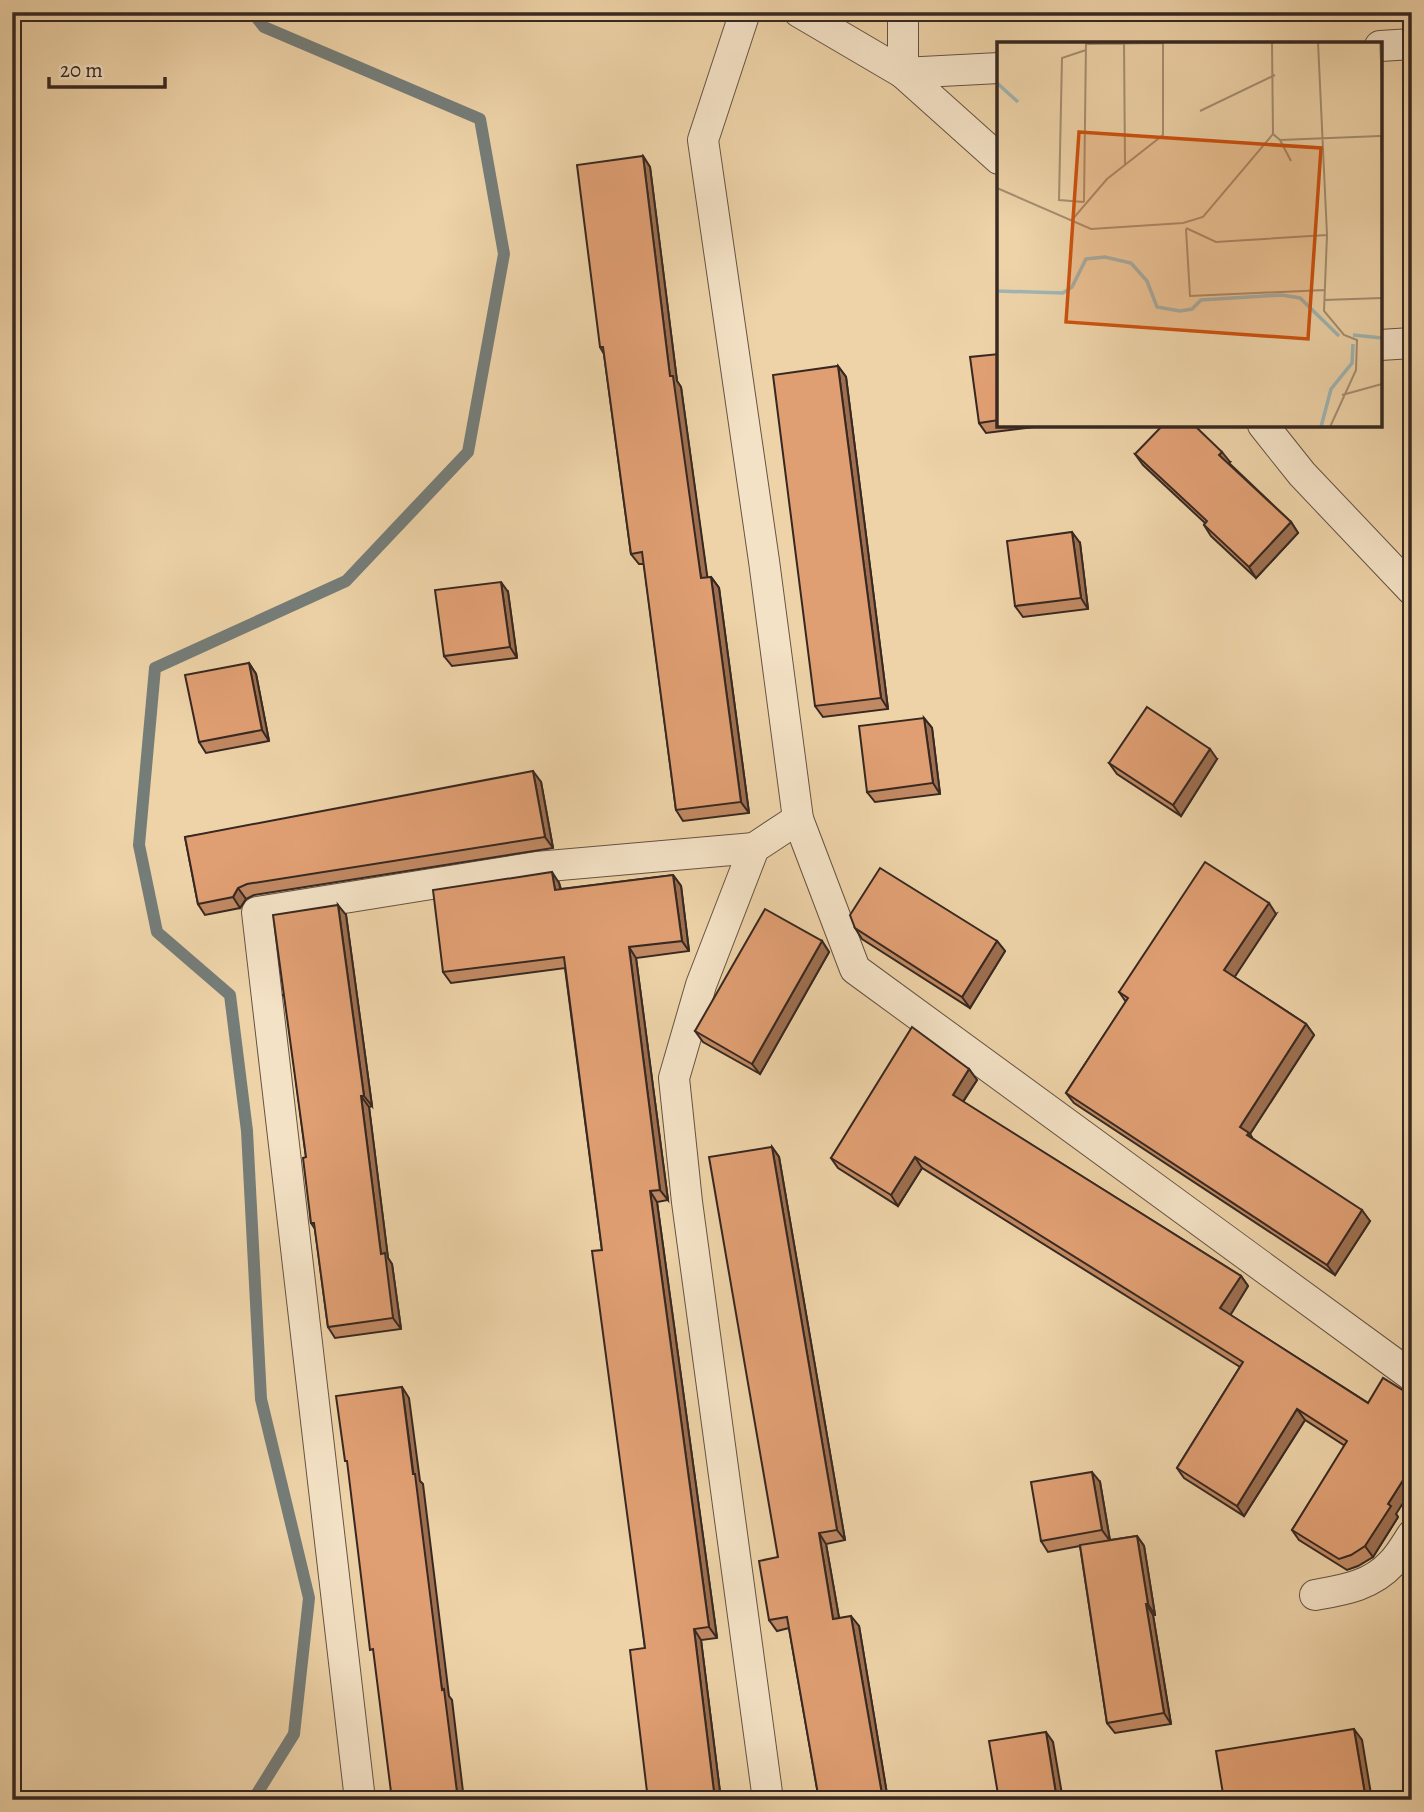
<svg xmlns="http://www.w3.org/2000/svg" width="1424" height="1812" viewBox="0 0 1424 1812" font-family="Alegreya,serif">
	<rect width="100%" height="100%" fill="#eed3a8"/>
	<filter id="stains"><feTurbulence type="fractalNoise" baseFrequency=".00286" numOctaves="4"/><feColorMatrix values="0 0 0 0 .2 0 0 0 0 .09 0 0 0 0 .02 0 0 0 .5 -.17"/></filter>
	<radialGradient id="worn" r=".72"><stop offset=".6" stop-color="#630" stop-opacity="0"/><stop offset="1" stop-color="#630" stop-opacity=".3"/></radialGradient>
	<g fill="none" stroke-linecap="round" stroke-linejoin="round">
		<polyline stroke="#757d79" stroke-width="12" points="252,12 264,27 480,119 504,254 468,452 346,581 155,668 139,845 157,932 230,995 247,1131 261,1399 309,1598 294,1734 253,1800"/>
		<g stroke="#655343" stroke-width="32">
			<g id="street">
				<polyline points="745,12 703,140 764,561 798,819 855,969 1412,1376"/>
				<polyline points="799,12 903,73 999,159"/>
				<polyline points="903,12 903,73"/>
				<polyline points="1380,46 1412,44"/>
				<polyline points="903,73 999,68"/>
				<polyline points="1380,345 1412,343"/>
				<polyline points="1263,425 1302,474 1412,590"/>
				<path d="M1315 1595C1343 1590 1371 1586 1392 1563 1400 1555 1406 1544 1412 1535"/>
				<polyline points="360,1800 257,912 537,867 754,848"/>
				<polyline points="768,1800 687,1202 674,1078 701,985 754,848 798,819"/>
			</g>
		</g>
		<use href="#street" stroke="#f4e2c6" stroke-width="30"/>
	</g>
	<g fill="#c18963" stroke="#372821" stroke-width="2">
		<polygon points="643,156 650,167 677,381 681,387 707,578 711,577 719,588 749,813 683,821 676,810 644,564 639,564 631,554 604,354 600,347"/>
		<polygon points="999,354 999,425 1050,425 986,433 979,423"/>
		<polygon points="838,366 846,377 888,709 823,717 815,706"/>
		<polygon points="1135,454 1230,462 1229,463 1291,522 1298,533 1256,578 1211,536 1204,525 1205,523 1143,465"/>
		<polygon points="1080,543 1088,609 1023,617 1015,606"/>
		<polygon points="508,592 517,658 452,666 444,656"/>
		<polygon points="249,663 256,674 269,741 206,753 199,742"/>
		<polygon points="924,718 932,728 940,794 875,802 867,792"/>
		<polygon points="1217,759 1181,816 1117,774 1109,763"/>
		<polygon points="541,782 553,848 254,895 246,899 240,908 205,915 198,904 185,837"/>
		<polygon points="673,875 681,886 689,951 636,958 668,1200 657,1202 717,1638 701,1640 721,1800 648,1800 645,1648 602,1250 565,968 451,983 443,972 559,883 561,889"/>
		<polygon points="1276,914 1234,977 1306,1024 1314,1035 1250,1134 1252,1138 1370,1221 1335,1275 1074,1103 1066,1093 1126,1002 1119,992"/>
		<polygon points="346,915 372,1106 369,1107 388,1258 392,1264 401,1329 335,1338 328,1327 315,1229 311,1223 306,1157 285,997 283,995"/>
		<polygon points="855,928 997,941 1005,951 970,1008 862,939"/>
		<polygon points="822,941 829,952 760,1074 703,1042 695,1031"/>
		<polygon points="969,1069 977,1080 963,1102 1241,1276 1248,1286 1230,1315 1368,1403 1396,1514 1398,1517 1373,1557 1358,1566 1347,1570 1299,1540 1292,1530 1345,1446 1305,1420 1244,1516 1184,1478 1177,1468 1240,1367 922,1168 898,1206 838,1168 831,1158"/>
		<polygon points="772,1147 779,1157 845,1540 826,1544 839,1618 859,1626 888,1800 819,1800 789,1628 777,1631 769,1620 778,1557"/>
		<polygon points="1100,1482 1110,1540 1137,1536 1144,1546 1155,1615 1153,1615 1171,1724 1115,1733 1107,1723 1080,1546 1048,1552 1041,1541"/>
	</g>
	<g fill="#9d6f50" stroke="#372821" stroke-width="2">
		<polygon points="643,156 650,167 677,381 681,387 709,589 701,578 670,376"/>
		<polygon points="838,366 846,377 888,709 881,698"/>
		<polygon points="1222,452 1230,462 1227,465 1219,455"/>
		<polygon points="1291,522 1298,533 1256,578 1249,567"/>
		<polygon points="1072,532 1080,543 1088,609 1081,598"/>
		<polygon points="711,577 719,588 749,813 741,802"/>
		<polygon points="501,582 508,592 517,658 510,647"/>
		<polygon points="249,663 256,674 269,741 262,730"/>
		<polygon points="924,718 932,728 940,794 933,783"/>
		<polygon points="1210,749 1217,759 1181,816 1173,805"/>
		<polygon points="533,771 541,782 553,848 545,837"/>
		<polygon points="552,872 559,883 563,900 555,890"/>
		<polygon points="673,875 681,886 689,951 682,941"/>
		<polygon points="238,888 246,899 240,908 233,897"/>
		<polygon points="1269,903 1276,914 1232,981 1224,970"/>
		<polygon points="338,905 346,915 372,1106 364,1096"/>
		<polygon points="822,941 829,952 760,1074 752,1064"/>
		<polygon points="997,941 1005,951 970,1008 962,997"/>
		<polygon points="629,947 636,958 668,1200 660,1190"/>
		<polygon points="1306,1024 1314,1035 1250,1134 1256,1144 1240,1127"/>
		<polygon points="969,1069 977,1080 960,1106 953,1095"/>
		<polygon points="361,1096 369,1107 388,1258 392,1264 401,1329 393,1318 381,1254"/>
		<polygon points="772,1147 779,1157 845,1540 837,1530"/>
		<polygon points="915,1157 922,1168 898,1206 891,1195"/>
		<polygon points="650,1191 657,1202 717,1638 709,1627"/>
		<polygon points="1362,1210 1370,1221 1335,1275 1327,1265"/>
		<polygon points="1241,1276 1248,1286 1228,1319 1220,1308"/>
		<polygon points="402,1387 409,1398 420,1481 423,1484 449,1696 452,1700 464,1800 458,1800 442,1690"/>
		<polygon points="1297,1409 1305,1420 1244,1516 1237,1506"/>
		<polygon points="1412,1466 1412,1489 1396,1514 1398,1517 1373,1557 1365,1546 1388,1504"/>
		<polygon points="1092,1472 1100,1482 1110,1541 1102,1530"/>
		<polygon points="819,1533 826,1544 841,1629 833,1619"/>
		<polygon points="1137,1536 1144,1546 1155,1615 1148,1604"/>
		<polygon points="1146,1604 1153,1615 1171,1724 1164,1713"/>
		<polygon points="851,1616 859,1626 888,1800 883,1800"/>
		<polygon points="694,1629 701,1640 721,1800 715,1800"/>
		<polygon points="1354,1729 1362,1740 1372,1800 1366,1800"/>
		<polygon points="1046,1732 1053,1742 1063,1800 1057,1800"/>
	</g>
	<g fill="#e09f73" stroke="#372821" stroke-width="2">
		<polygon points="643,156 670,376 673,376 701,578 711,577 741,802 676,810 642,552 631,554 603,347 600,347 577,165"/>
		<polygon points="999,354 999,420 979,423 970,357"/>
		<polygon points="838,366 881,698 815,706 773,375"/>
		<polygon points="1163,425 1194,425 1222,452 1219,455 1291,522 1249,567 1204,525 1207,521 1135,454"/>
		<polygon points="1072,532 1081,598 1015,606 1007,541"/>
		<polygon points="501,582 510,647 444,656 435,590"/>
		<polygon points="249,663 262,730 199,742 185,675"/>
		<polygon points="1147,707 1210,749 1173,805 1109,763"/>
		<polygon points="924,718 933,783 867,792 859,726"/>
		<polygon points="533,771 545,837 247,884 238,888 233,897 198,904 185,837"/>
		<polygon points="1205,862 1269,903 1224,970 1306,1024 1240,1127 1249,1133 1247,1135 1362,1210 1327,1265 1066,1093 1128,998 1119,992"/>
		<polygon points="880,868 997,941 962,997 855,928 850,915"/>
		<polygon points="552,872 555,890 673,875 682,941 629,947 660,1190 650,1191 709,1627 694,1629 715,1800 648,1800 630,1650 645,1648 592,1251 602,1250 564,957 443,972 433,890"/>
		<polygon points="338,905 364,1096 361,1096 381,1254 385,1253 393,1318 328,1327 314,1223 311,1223 303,1158 306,1157 273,915"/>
		<polygon points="765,909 822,941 752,1064 695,1031"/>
		<polygon points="912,1027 969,1069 953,1095 1241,1276 1220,1308 1368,1403 1383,1378 1409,1394 1412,1390 1412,1466 1388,1504 1391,1506 1365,1546 1351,1555 1339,1559 1292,1530 1347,1441 1297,1409 1237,1506 1177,1468 1243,1362 915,1157 891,1195 831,1158"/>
		<polygon points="772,1147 837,1530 819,1533 833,1619 851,1616 883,1800 819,1800 787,1617 769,1620 759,1561 778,1557 709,1157"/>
		<polygon points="402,1387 413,1474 415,1474 442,1690 444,1689 458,1800 392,1800 373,1649 370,1650 347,1461 345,1461 336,1396"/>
		<polygon points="1092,1472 1102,1530 1041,1541 1031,1482"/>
		<polygon points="1137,1536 1148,1604 1146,1604 1164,1713 1107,1723 1080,1545"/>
		<polygon points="1354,1729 1366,1800 1224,1800 1216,1751"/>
		<polygon points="1046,1732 1057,1800 999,1800 989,1741"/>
	</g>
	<g transform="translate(997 42)">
		<rect width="385" height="385" fill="#eed3a8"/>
		<path fill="none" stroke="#9fb5b4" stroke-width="3.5" d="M0 41 21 60M0 249 66 251 75 245 89 217 108 215 134 221 150 239 160 265 183 269 195 267 204 258 285 253 303 256 342 294M356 293 385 296M324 385 334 347 355 321 356 302"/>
		<path fill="none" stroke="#a58f72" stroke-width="2" d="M127 0 128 122M321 0 330 193 327 269 347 293 360 298 359 328 333 385M383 0 385 39M89 2 166 1M203 69 278 33M276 92 283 98 383 94M384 93 385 121M283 98 294 119M0 146 94 187 186 181 206 175 276 92 275 0M87 160 62 158 65 16 89 8M87 160 89 0M74 179 110 137 166 93V0M189 186 219 200 330 193M189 187 193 254 328 248M327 258 385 256M345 353 385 342"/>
		<path fill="#cd520f" fill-opacity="0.15" stroke="#cd520f" stroke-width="3.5" d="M82 90 324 106 311 297 69 280Z"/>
		<rect width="385" height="385" fill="none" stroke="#372821" stroke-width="3.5"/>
	</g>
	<rect width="1424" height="1812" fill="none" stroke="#eed3a8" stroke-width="42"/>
	<rect x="14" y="14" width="1396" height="1784" fill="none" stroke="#372821" stroke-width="3.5"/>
	<rect x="21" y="21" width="1382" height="1770" fill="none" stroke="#372821" stroke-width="2"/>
	<path d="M49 77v10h116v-10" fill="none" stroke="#372821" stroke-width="3.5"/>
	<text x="60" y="77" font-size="21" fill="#372821" stroke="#f4e2c6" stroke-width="5" paint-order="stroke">20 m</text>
	<rect width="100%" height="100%" filter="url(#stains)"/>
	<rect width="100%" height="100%" fill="url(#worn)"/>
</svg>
